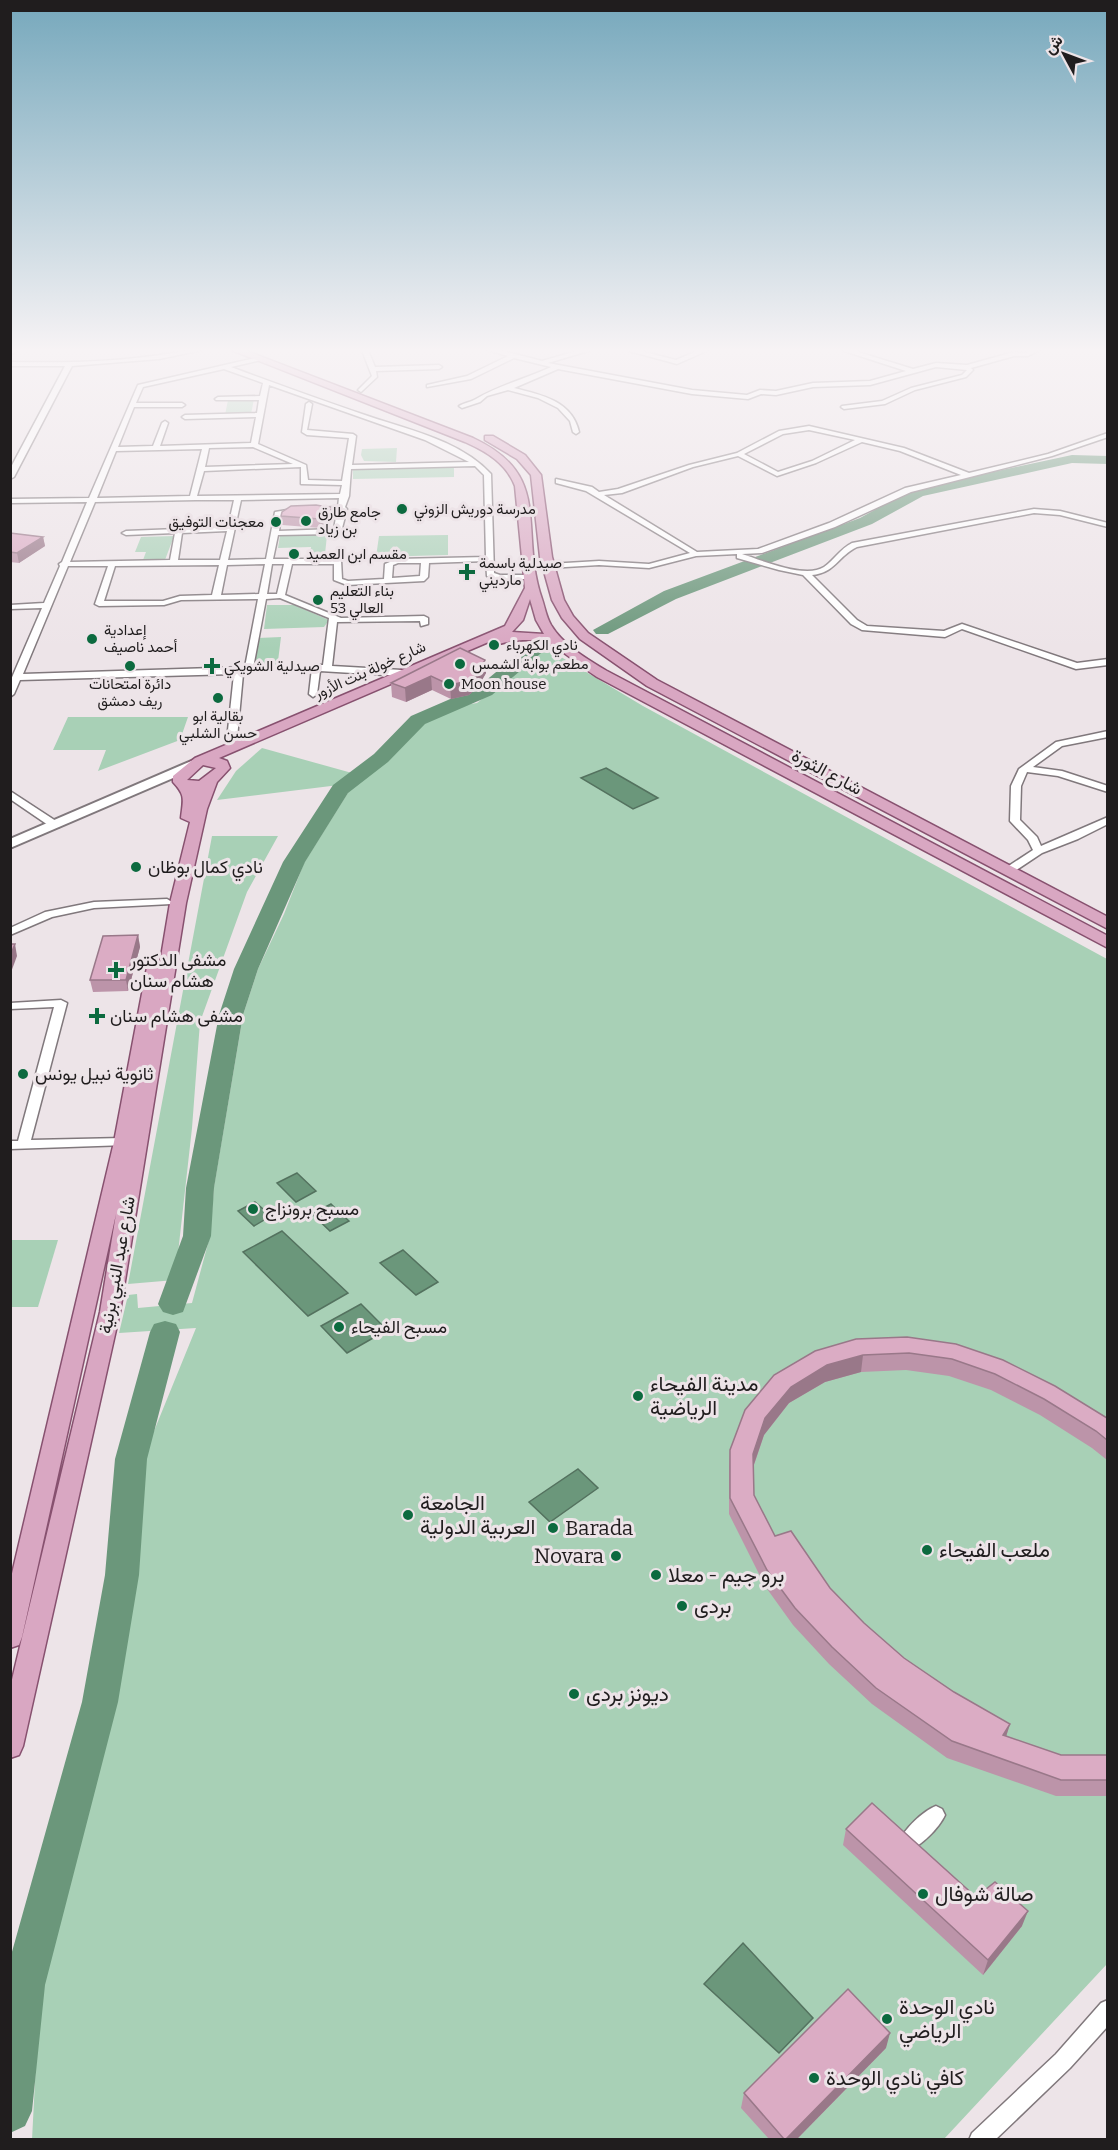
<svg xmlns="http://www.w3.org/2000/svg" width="1118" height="2150" viewBox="0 0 1118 2150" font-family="Bitter,Vazirmatn,serif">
	<rect width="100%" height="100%" fill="#ede4e8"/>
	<g fill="#a8d0b6">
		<polygon points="254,399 251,414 225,415 228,400"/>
		<polygon points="397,448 396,462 364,461 361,455 362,449"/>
		<polygon points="454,465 454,477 353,479 353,468"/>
		<polygon points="327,535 325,554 310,554 311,547 278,548 280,536"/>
		<polygon points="448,535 448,555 376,557 379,536"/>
		<polygon points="174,536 165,560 143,560 146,552 135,552 141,537"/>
		<polygon points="267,605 294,605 329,620 324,627 264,629"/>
		<polygon points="281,637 277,669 253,670 258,638"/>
		<polygon points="546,648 643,706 1107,959 1107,1964 944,2139 32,2140 40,1984 114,1701 135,1574 143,1458 196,1328 119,1333 128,1295 137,1294 138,1308 192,1303 210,1236 214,1187 243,1015 258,969 284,914 304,863 349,791 389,760 426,722 459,706 477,703"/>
		<polygon points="68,717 188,717 180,740 98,771 106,750 53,750"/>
		<polygon points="262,748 352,773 339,785 217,800 236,771"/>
		<polygon points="212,836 278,836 247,892 200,1022 192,1128 175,1280 128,1284"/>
		<polygon points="11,1240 58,1240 38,1307 11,1307"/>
	</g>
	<g fill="#6b977b" stroke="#54725f" stroke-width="1.5">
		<polygon points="606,768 658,798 633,809 581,778"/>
		<polygon points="297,1173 316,1191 296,1202 277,1183"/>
		<polygon points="255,1202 271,1216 254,1226 238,1211"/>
		<polygon points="331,1204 349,1221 330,1231 312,1214"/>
		<polygon points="282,1231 348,1293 308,1316 243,1252"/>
		<polygon points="403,1250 438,1282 416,1295 380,1263"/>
		<polygon points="361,1304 387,1330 347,1353 321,1326"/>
		<polygon points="578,1469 598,1488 550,1522 529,1502"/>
		<polygon points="743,1943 813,2018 779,2053 704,1984"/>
	</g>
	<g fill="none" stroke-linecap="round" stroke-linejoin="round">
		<g fill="#6b977b" fill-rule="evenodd">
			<polygon points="1072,455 1108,456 1108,464 1072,463 923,496 872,524 676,599 608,634 596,634 593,630 664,591 860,518 913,489"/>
			<polygon points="541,639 550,644 547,648 492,695 425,724 388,762 348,793 305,862 258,969 243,1015 214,1188 211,1236 183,1312 173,1315 163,1312 158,1304 183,1236 186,1188 219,1015 234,969 283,862 333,785 374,754 411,716 478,687 535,640"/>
			<polygon points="165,1321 176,1324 180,1332 147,1459 139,1575 118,1702 45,1985 32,2111 25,2126 10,2133 10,1959 82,1702 105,1575 115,1459 150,1332 154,1324"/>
		</g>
		<g stroke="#80787c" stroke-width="3">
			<g id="minor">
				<path d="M198 348H211L159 359 72 366 14 477 10 479V469L65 366H10V362C74 363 136 362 198 348Z"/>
				<polygon points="361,348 367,348 375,367 439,365 442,367 439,369 376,371 377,377 361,392 358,390 372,376"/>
				<path d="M481 348H492L542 361 587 348H598L548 363 692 390 747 395 760 390 776 391 813 383 870 381 906 371 835 348H845L913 369 936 363 967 365 1014 352 1025 353 1036 348H1044L1028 356H1014L971 368 973 370 966 377 915 390 885 404 844 409 841 407 842 406 882 401 911 388 962 375 967 370 936 367 870 385 813 387 776 395 761 394 748 399 692 394 558 369 514 388C542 395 572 401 579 432L576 434 573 432 570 421 558 408 538 398 508 390 487 396 480 402 462 408 459 406C464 403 471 402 476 399 498 386 527 378 551 367L514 358 471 379 427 387V385L467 376 508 356Z"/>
				<polygon points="618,348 629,348 676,360 704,348 713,348 677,364"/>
				<path d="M259 357 261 360 231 367C274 383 318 399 362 414 404 429 459 439 491 474L494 573 500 575H532V579H499L487 576 486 561 429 563 428 577 424 581 347 585 334 580V564H292L285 595 341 618 424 616 428 618V624L421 626 420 621 337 622 332 666 402 670 406 673 402 676 320 671 317 694 313 697 309 694 312 668 316 665H323L329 618 280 598 266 599 253 668 249 673 243 674 236 749 231 752 226 749 234 674 20 680 14 694 10 697V682L42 608 10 609V605L44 603 60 566 59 564 62 562 87 502 10 503V499L89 498 138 385ZM224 369 263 383 260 396 218 397 215 399 216 400H259L257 413 185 415 182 417 185 419 256 417 251 443 160 446 168 423 165 421 162 423 153 446 118 447 134 407H182L185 405 182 403H136L143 387ZM269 385 425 440 469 462 352 465 356 436 353 434 307 430 312 404 309 402 306 404 302 432 307 435 349 438 342 481 308 480 306 465 258 444ZM253 447 293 464 205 467 209 448ZM202 449 190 496 97 498 116 451ZM475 466 484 475 486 557 397 559 385 564 384 579 348 581 342 579 341 560 333 559H273L278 535 332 534 341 532 347 509 345 507 349 496 351 469ZM301 467V484L342 485 340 494 197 496 204 471ZM339 498 338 507 316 508 312 510 316 512 337 511 334 529 279 531 281 516 303 510 299 508 275 512 266 559 228 560 241 500ZM196 500H234L228 527 126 531 122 533 126 535 175 533 170 560 70 562 95 502ZM227 531 220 560H178L182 533ZM398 563H421L420 576 392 578 393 565ZM265 564 259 594 221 595 227 565ZM272 564H284L277 594H267ZM219 565 212 595 180 596 163 601H104L115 566ZM68 566H108L95 604 99 606 164 605 181 600 258 599 245 667 23 674Z"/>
				<path d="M809 426 904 448 969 473 1048 454 1108 433V437L1052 456 911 492 835 527 762 553 742 554C761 560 805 579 824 567 834 560 840 549 852 543L1034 509 1060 511 1108 523V527L1060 515 1034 513 857 547C838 556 835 573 812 575L857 620 867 626 944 631 962 624 1077 663 1108 659V665L1076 669 962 629 945 637 862 630 851 624 803 575 779 570 737 558V554L696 556 649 568 599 565 549 568 545 566 549 564 599 561 649 564 690 553 586 491 556 483V479L592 487 599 492 618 489 689 465 737 453 779 431ZM809 430 855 440 812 461 778 472 744 454 783 434ZM862 442 900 451 961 475 905 488 829 523 758 549 697 552 604 495 622 493 693 467 738 456 777 476 816 463Z"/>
				<polygon points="1108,731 1108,737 1062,746 1033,767 1062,771 1108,786 1108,792 1058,776 1027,772 1021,786 1020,820 1037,837 1041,846 1108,817 1108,824 1078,839 1042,853 1012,873 1004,873 1003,871 1004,869 1033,850 1028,840 1010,821 1011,786 1019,769 1056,742"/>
				<polygon points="10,791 59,823 59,827 51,827 10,799"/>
				<polygon points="167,899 172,902 171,904 94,908 52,917 10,935 10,928 45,912 94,902"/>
				<polygon points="61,1000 67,1003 31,1140 123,1138 127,1139 129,1142 127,1145 10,1149 10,1141 18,1141 54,1007 10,1009 10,1003"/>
				<path d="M936 1806 942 1809 945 1815C939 1828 921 1846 908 1851L902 1848 899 1842C904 1829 923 1811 936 1806Z"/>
				<polygon points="1108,2000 1108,2026 1070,2068 995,2140 969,2140 972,2133 1056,2054 1101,2003"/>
			</g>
		</g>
		<g stroke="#80787c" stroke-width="4">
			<g id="secondary">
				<polygon points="10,348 19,348 10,355"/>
				<polygon points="196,759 201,760 201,766 10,848 10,839"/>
			</g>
		</g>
		<g stroke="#87516f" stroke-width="3">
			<g id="primary">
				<path d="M226 348H239L473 438C555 476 518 530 542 599 545 608 546 616 551 625 563 645 587 659 607 671L1108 936V948L597 677C558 651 550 631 499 644L493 640 219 758 227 761 230 768 217 782 207 809 186 903 120 1312 23 1746 19 1755 10 1758V1688L100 1312 116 1214 22 1637 19 1645 10 1648V1582L114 1142 147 967 149 963H160L170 903 190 822 181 818C183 799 186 796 173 782V776L195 758 505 626 525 588 515 486C506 463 487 452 465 442ZM530 599 536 620 544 634 512 632 523 620ZM203 765 216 768 199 781 187 780Z"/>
				<polygon points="485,436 493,436 525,455 541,475 552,557 564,600 573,616 588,633 657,680 1108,917 1108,929 647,686 580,639 562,618 552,600 540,557 531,475 517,459 485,440"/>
			</g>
		</g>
		<use href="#minor" fill="#fff" fill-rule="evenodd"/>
		<use href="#secondary" fill="#fff" fill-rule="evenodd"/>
		<use href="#primary" fill="#d9a7c2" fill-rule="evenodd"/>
	</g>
	<g fill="#bc94a9">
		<polygon points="333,508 334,518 320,528 282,525 281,516"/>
		<polygon points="10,533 43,537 45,546 19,563 10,562"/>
		<polygon points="460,648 486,673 478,687 469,695 451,699 432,690 406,702 392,697 391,683"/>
		<polygon points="138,935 140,947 128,991 93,992 90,980"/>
		<polygon points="907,1337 1107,1418 1107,1460 1092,1448 1040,1415 991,1390 949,1376 906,1370 861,1372 825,1382 789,1403 764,1435 754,1465 754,1495 775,1536 830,1588 864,1623 904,1658 954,1692 1010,1724 1006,1736 1061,1755 1107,1755 1107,1796 1056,1796 947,1758 872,1704 829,1664 793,1625 765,1586 729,1514 729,1467 730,1450 774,1375"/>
		<polygon points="846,1829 976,1897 1022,1926 983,1975 843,1845"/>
		<polygon points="886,2048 797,2139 769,2139 741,2108 744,2093"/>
	</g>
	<g fill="#997889">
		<polygon points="333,508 334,518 320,528 319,519"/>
		<polygon points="43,537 45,546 19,563 17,553"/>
		<polygon points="485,660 486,673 478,687 469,695 451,699 450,685"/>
		<polygon points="431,676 432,690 406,702 405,688"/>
		<polygon points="138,935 140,947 128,991 126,980"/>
		<polygon points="15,944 17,956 10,975 10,956"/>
		<polygon points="863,1355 861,1372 825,1382 789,1403 764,1435 752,1470 753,1454 765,1418 791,1387 827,1365"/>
		<polygon points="1010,1724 1005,1740 1003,1735"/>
		<polygon points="1028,1911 1022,1926 983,1975 988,1960"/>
		<polygon points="890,2033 886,2048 797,2139 786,2139"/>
	</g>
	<g fill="#dbacc4" stroke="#997889" stroke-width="1.5">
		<polygon points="316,505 333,508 319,519 281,516 282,512 291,506"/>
		<polygon points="10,533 43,537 17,553 10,552"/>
		<polygon points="460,648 485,660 478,673 468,681 450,685 431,676 405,688 391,683"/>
		<polygon points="138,935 126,980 90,980 103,936"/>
		<polygon points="10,944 15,944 10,956"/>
		<polygon points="907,1337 956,1344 1003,1360 1055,1386 1107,1418 1107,1440 1096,1431 1044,1399 995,1374 952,1359 909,1353 863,1355 827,1365 791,1387 765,1418 753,1454 754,1495 775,1536 791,1531 830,1588 864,1623 904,1658 954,1692 1010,1724 1003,1735 1061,1755 1107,1755 1107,1780 1061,1780 952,1741 876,1688 832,1647 795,1608 767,1570 730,1498 730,1450 745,1410 774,1375 815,1351 856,1339"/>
		<polygon points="872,1803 976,1897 995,1882 1028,1911 988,1960 846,1829"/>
		<polygon points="848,1989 890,2033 786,2139 784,2139 744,2093"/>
	</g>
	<linearGradient id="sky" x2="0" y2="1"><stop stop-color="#76a8bc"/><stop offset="0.54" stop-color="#f7f3f5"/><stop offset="1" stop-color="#f7f3f5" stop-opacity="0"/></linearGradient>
	<rect width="1118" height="649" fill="url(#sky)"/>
	<g fill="#0c6a3f" stroke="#ede4e8" stroke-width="2">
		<circle cx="402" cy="509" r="6"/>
		<circle cx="306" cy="521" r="6"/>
		<circle cx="276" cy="522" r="6"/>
		<circle cx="294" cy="554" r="6"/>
		<path d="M464 563h6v6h6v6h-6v6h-6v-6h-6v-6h6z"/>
		<circle cx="318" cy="600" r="6"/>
		<circle cx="92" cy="639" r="6"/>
		<circle cx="494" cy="645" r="6"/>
		<circle cx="460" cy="664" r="6"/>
		<circle cx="130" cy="666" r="6"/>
		<path d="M209 657h6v6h6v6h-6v6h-6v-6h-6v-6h6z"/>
		<circle cx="449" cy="684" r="6"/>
		<circle cx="218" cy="698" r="6"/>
		<circle cx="136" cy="867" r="6"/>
		<path d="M113 961h6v6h6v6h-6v6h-6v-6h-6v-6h6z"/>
		<path d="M94 1007h6v6h6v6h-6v6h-6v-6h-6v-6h6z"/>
		<circle cx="23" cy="1074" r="6"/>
		<circle cx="253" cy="1209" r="6"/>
		<circle cx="339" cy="1327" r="6"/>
		<circle cx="638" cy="1396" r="6"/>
		<circle cx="408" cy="1515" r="6"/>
		<circle cx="553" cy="1528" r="6"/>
		<circle cx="927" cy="1550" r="6"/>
		<circle cx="616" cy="1556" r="6"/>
		<circle cx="656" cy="1575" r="6"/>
		<circle cx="682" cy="1606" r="6"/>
		<circle cx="574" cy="1694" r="6"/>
		<circle cx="923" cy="1894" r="6"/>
		<circle cx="887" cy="2019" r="6"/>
		<circle cx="814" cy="2078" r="6"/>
	</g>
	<g text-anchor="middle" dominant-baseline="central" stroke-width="6" stroke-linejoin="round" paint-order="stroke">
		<g font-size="15" fill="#201d1e" stroke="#ede4e8" text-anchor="start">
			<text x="414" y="509">مدرسة دوريش الزوني</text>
			<text x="318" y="512">جامع طارق<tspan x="318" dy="17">بن زياد</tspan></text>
			<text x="264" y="522" text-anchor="end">معجنات التوفيق</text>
			<text x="306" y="554">مقسم ابن العميد</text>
			<text x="479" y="563">صيدلية باسمة<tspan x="479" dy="17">مارديني</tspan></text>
			<text x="330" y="591">بناء التعليم<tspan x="330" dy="17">العالي 53</tspan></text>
			<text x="104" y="630">إعدادية<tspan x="104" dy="17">أحمد ناصيف</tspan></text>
			<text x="506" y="645">نادي الكهرباء</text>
			<text x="472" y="664">مطعم بوابة الشمس</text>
			<text x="224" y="666">صيدلية الشويكي</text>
			<text x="130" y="684" text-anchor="middle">دائرة امتحانات<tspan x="130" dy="17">ريف دمشق</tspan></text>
			<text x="461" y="684">Moon house</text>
			<text x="218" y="716" text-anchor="middle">بقالية ابو<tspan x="218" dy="17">حسن الشلبي</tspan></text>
		</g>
		<g font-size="15" fill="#201d1e" stroke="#ede4e8">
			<text transform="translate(370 670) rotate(-24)">شارع خولة بنت الأزور</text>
		</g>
		<g font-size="18" fill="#201d1e" stroke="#ede4e8">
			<text transform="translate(827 772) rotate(28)">شارع الثورة</text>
			<text transform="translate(117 1265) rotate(-80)">شارع عبد النبي برنية</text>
		</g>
		<g font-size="18" fill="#201d1e" stroke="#ede4e8" text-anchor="start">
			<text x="148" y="867">نادي كمال بوظان</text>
			<text x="130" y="960">مشفى الدكتور<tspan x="130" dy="21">هشام سنان</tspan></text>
			<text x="110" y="1016">مشفى هشام سنان</text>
			<text x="35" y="1074">ثانوية نبيل يونس</text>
			<text x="265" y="1209">مسبح برونزاج</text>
			<text x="351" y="1327">مسبح الفيحاء</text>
		</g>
		<g font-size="21" fill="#201d1e" stroke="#ede4e8" text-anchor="start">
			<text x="650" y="1384">مدينة الفيحاء<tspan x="650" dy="24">الرياضية</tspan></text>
			<text x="420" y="1503">الجامعة<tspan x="420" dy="24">العربية الدولية</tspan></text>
			<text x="565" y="1528">Barada</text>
			<text x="939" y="1550">ملعب الفيحاء</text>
			<text x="604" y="1556" text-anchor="end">Novara</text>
			<text x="668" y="1575">برو جيم - معلا</text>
			<text x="694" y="1606">بردى</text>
			<text x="586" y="1694">ديونز بردى</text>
			<text x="935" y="1894">صالة شوفال</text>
			<text x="899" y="2007">نادي الوحدة<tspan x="899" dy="24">الرياضي</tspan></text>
			<text x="826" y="2078">كافي نادي الوحدة</text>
		</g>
	</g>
	<rect width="1118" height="2150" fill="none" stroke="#201d1e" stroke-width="24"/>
	<g transform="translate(1064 54) rotate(311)" stroke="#ede4e8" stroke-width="4.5" paint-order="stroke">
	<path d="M0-4.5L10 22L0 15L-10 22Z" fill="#201d1e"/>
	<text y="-9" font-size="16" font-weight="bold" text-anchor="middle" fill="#201d1e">ش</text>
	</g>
</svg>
